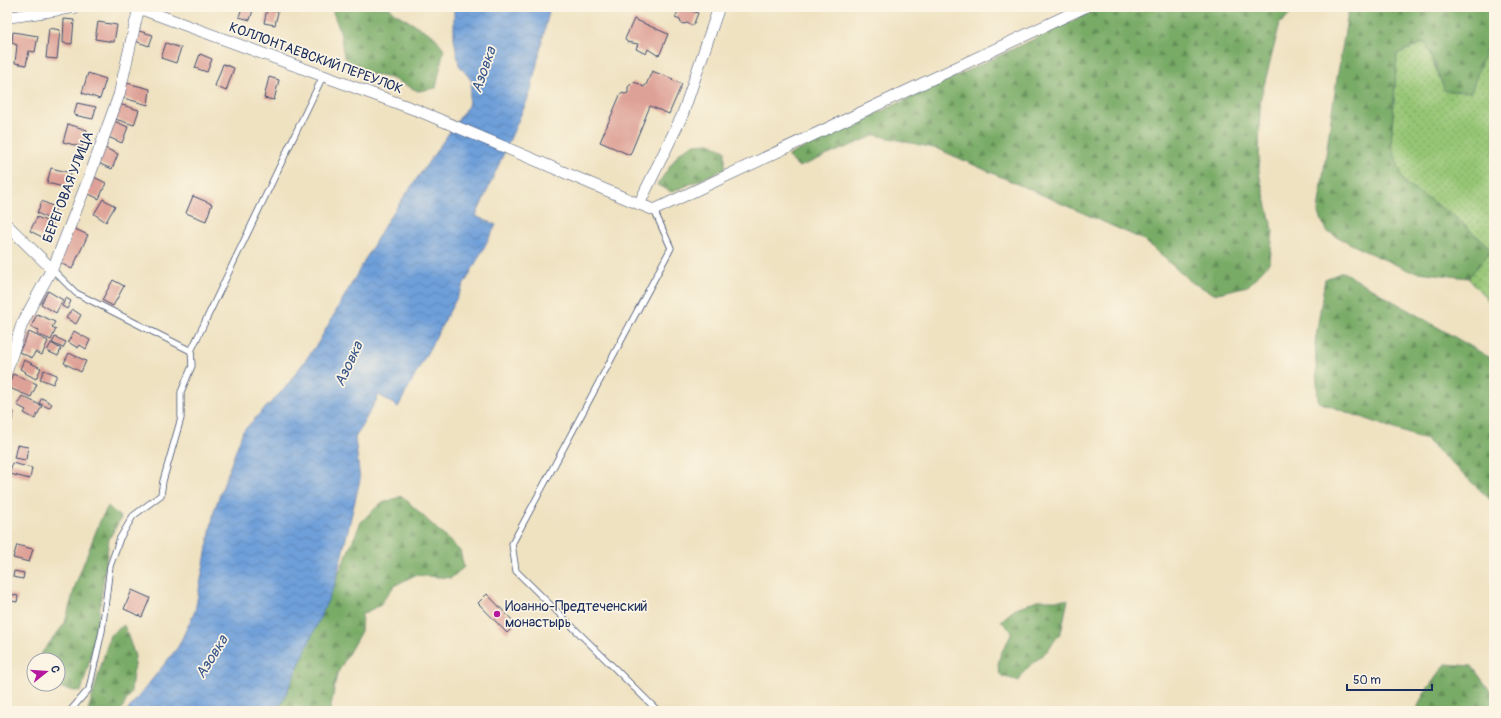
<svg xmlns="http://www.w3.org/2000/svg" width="1501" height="718" viewBox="0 0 1501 718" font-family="Pangolin,sans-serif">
	<defs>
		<pattern id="grass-dots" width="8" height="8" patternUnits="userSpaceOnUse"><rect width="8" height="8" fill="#96c674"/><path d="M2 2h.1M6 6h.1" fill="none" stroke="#7aa162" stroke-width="1.8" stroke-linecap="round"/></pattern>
		<pattern id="forest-firs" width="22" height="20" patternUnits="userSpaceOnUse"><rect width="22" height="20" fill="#78ab66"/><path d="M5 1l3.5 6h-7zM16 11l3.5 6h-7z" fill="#628c57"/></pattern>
		<pattern id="water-waves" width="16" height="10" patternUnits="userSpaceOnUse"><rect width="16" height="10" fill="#6e9fd9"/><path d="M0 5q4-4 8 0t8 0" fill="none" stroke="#5a82b3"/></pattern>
	</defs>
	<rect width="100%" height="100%" fill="#fcf5e5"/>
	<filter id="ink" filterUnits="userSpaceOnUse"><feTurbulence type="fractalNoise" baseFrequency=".025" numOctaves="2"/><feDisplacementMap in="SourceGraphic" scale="8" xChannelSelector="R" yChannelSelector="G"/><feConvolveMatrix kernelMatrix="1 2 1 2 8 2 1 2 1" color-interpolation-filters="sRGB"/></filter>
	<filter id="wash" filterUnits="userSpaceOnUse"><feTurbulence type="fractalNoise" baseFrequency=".012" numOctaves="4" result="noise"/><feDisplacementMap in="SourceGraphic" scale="16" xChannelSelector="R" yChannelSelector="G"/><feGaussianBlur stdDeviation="0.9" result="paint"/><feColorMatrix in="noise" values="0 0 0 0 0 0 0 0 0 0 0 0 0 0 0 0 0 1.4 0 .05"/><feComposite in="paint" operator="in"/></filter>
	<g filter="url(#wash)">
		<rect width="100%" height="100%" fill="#efe2c1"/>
		<polygon fill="url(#grass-dots)" stroke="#587a69" points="1494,33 1494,307 1468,278 1492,249 1452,215 1404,183 1391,144 1397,54 1425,42 1445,91"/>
		<g fill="url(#forest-firs)" stroke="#4a6d62">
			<polygon points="331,7 389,7 393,12 434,36 444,49 436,88 418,91 391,78 365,73 344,57 340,31"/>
			<polygon points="1102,7 1299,7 1280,23 1260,101 1259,173 1273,231 1270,262 1248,286 1214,294 1191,282 1144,240 938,149 876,135 799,167 787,156"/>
			<polygon points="1349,7 1494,7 1494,33 1490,38 1471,92 1445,91 1425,42 1397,54 1391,144 1404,183 1452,215 1492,250 1468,278 1410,271 1365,251 1326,231 1318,211 1336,84"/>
			<polygon points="710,143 725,150 725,169 672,192 657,185 680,152 695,144"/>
			<polygon points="1343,272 1494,360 1494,503 1426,440 1318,402 1315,343 1325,279"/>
			<polygon points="402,496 460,551 464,567 451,578 415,575 394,586 379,606 362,614 361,631 337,674 330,711 271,711 281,705 361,522 380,504"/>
			<polygon points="108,506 121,518 109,539 96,636 81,692 40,684 58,684 58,660 36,660 65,623 76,583 100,521"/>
			<path d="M1038 600H1068L1061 632 1047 651 1024 671 1019 681 1001 676C992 660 1007 646 1012 632L1001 621 1016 608Z"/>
			<polygon points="124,625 135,656 131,691 121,711 88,711 110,635"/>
			<polygon points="1446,664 1472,666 1494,696 1494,711 1416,711 1424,693"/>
		</g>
		<polygon fill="url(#water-waves)" stroke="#44679c" points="454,7 550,7 530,94 476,216 496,225 398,407 379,395 355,438 360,480 335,584 281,705 271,711 127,711 178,647 195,611 214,511 243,431 285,388 318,343 387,221 468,106 472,81 459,65 454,38"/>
		<g id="blocks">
			<g fill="#dea197">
				<polygon points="242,7 254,7 250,20 239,17"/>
				<polygon points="680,7 698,13 693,26 687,23 684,24 681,23 680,20 675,18"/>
				<polygon points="267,9 278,12 275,25 264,23"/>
				<polygon points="64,19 74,20 72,44 63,43"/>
				<polygon points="634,19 668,34 660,54 657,55 648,49 646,54 636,49 638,44 627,42 625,39"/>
				<polygon points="98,22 117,25 114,42 95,39"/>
				<polygon points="49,28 60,30 57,59 46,58"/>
				<polygon points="139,31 153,35 149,46 135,41"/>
				<polygon points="13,32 38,36 35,52 29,51 26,65 15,63 17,45 12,43"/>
				<polygon points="166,43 181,48 176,63 161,58"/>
				<polygon points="200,54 212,59 207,72 195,68"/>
				<polygon points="223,64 234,68 226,91 215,86"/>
				<polygon points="652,71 673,79 672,80 682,84 669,114 650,106 630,155 600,142 621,93 625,94 628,93 628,87 633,82 640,84 643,87 646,85"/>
				<polygon points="88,73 106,79 100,99 82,93"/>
				<polygon points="269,77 279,80 274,100 264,98"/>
				<polygon points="123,82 150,89 148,105 120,97"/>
				<polygon points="77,103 96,107 93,119 74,115"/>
				<polygon points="119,104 139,110 134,125 115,119"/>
				<polygon points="114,121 128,127 122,143 108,137"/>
				<polygon points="68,124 87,130 82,147 63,142"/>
				<polygon points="105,148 118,154 112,169 98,163"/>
				<polygon points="51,168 71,173 68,188 47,183"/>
				<polygon points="94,177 106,183 99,199 87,193"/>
				<polygon points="193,196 212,204 206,221 186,213"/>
				<polygon points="103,199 115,206 106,222 94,214"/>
				<polygon points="42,201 56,208 51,220 37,213"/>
				<polygon points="37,217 53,224 46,239 30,231"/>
				<polygon points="73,228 88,235 72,269 56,261"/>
				<polygon points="113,280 124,286 113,306 102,300"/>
				<polygon points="48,291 63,300 56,313 41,304"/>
				<polygon points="66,298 71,301 67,309 62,306"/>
				<polygon points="72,309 81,315 76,324 66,318"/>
				<polygon points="37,314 55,322 52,327 56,329 51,340 37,334 39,330 31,327"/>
				<polygon points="74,331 90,340 86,349 80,345 78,348 68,342"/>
				<polygon points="29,332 48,341 42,355 35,352 32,358 19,352"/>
				<polygon points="55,337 66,342 63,348 52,343"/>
				<polygon points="51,343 61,349 58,356 47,351"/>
				<polygon points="69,353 86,361 81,372 64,363"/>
				<polygon points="24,360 41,368 36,379 25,373 26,372 20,369"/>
				<polygon points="44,370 57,375 53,384 40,379"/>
				<polygon points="13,374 37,384 31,397 7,387"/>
				<polygon points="22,396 42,406 35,419 24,413 26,410 17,405"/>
				<polygon points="42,398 52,404 49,408 39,403"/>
				<polygon points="7,410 14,412 11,424 7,422"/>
				<polygon points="17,445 28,447 26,460 14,458"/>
				<polygon points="12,463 32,468 30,479 10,474"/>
				<polygon points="17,545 33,549 29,562 13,558"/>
				<polygon points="14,571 24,573 23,579 13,577"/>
				<polygon points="132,590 150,598 142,617 124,609"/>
				<polygon points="7,593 18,596 17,602 7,600"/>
				<polygon points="487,594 516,624 507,633 478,603"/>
			</g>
		</g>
	</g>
	<g filter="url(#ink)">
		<use href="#blocks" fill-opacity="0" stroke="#3b4a6d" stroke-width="1"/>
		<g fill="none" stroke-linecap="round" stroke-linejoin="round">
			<g stroke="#3b4a6d" stroke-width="7">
				<g id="lane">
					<polyline points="654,210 671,248 512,544 516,571 658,711"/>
					<polyline points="52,269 76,293 191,351"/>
					<polyline points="70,711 89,689 102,631 110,566 120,538 133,516 161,495 163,481 181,418 181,392 192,366 191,351 323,76"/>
				</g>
			</g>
			<g stroke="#3b4a6d" stroke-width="12">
				<g id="street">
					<polyline points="136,7 419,111 639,204 654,210 1085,7"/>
					<polyline points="7,17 18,16 77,7"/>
					<polyline points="639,204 682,116 719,7"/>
					<polyline points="7,225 52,269"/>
					<polyline points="7,370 22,324 56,261 90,175 119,95 139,7"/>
				</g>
			</g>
			<use href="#lane" stroke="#fff" stroke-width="5.5"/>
			<use href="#street" stroke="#fff" stroke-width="11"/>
		</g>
	</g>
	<circle fill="#b5179e" stroke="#fcf5e5" stroke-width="1.5" cx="497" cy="614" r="4"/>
	<g text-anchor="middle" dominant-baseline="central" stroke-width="3.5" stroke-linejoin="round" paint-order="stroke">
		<g font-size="14" fill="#1b2f5e" stroke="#fcf5e5">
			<text transform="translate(316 58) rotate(20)">КОЛЛОНТАЕВСКИЙ ПЕРЕУЛОК</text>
			<text transform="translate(68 187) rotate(-69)">БЕРЕГОВАЯ УЛИЦА</text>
		</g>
		<g font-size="14" fill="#1b2f5e" stroke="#fcf5e5" text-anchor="start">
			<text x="505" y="606">Иоанно-Предтеченский<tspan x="505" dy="16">монастырь</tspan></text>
		</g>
		<g font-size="15" font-style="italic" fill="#385689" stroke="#fcf5e5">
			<text transform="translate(484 70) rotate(-71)">Азовка</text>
			<text transform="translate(349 364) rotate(-65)">Азовка</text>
			<text transform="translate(212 657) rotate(-58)">Азовка</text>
		</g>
	</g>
	<rect width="1501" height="718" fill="none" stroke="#fcf5e5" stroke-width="24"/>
	<g transform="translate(46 672) rotate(73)"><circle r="19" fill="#fcf5e5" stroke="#a2a6af"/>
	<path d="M0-3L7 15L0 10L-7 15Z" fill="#b5179e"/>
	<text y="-6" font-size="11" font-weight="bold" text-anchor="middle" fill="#1b2f5e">С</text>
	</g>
	<path d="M1347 684v6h85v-6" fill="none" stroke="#1b2f5e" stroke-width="2"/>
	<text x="1353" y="684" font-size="12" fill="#1b2f5e" stroke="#fcf5e5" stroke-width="3" paint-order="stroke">50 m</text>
</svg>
